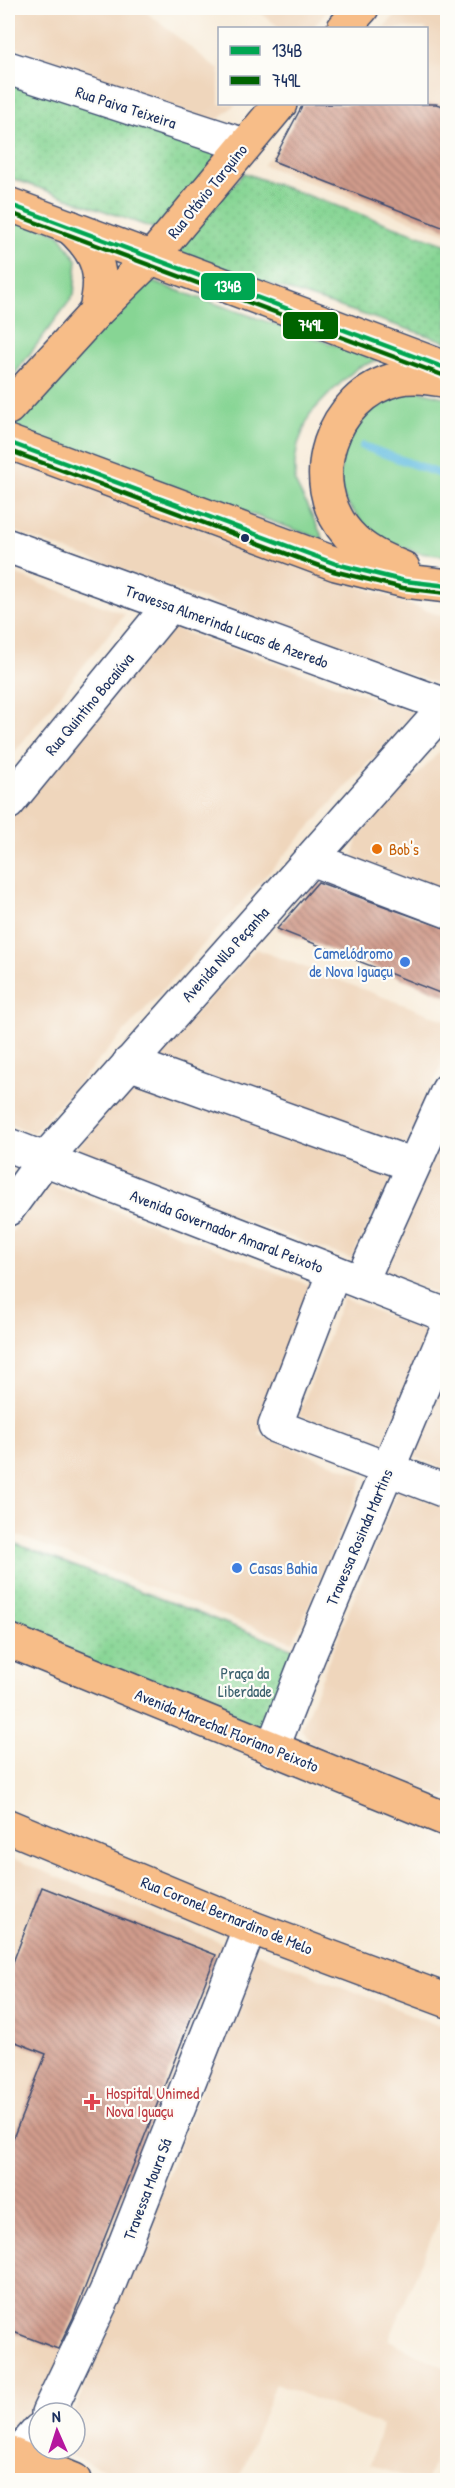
<svg xmlns="http://www.w3.org/2000/svg" width="455" height="2488" viewBox="0 0 455 2488" font-family="'Patrick Hand',sans-serif">
	<defs>
		<pattern id="park-dots" width="8" height="8" patternUnits="userSpaceOnUse" patternTransform="scale(1.5)"><rect width="8" height="8" fill="#87d594"/><path d="M2 2h.1M6 6h.1" fill="none" stroke="#74b782" stroke-width="1.8" stroke-linecap="round"/></pattern>
		<pattern id="building-back-hatch" width="6" height="6" patternUnits="userSpaceOnUse" patternTransform="scale(1.5)"><rect width="6" height="6" fill="#d09b8b"/><path d="M-1 5l2 2M0 0l6 6M5-1l2 2" fill="none" stroke="#a87f75"/></pattern>
	</defs>
	<rect width="100%" height="100%" fill="#fdfcf7"/>
	<filter id="ink" filterUnits="userSpaceOnUse"><feTurbulence type="fractalNoise" baseFrequency=".0167" numOctaves="2"/><feDisplacementMap in="SourceGraphic" scale="12" xChannelSelector="R" yChannelSelector="G"/><feConvolveMatrix kernelMatrix="1 2 1 2 8 2 1 2 1" color-interpolation-filters="sRGB"/></filter>
	<filter id="wash" filterUnits="userSpaceOnUse"><feTurbulence type="fractalNoise" baseFrequency=".008" numOctaves="4" result="noise"/><feDisplacementMap in="SourceGraphic" scale="24" xChannelSelector="R" yChannelSelector="G"/><feGaussianBlur stdDeviation="1.35" result="paint"/><feColorMatrix in="noise" values="0 0 0 0 0 0 0 0 0 0 0 0 0 0 0 0 0 1.4 0 .05"/><feComposite in="paint" operator="in"/></filter>
	<g filter="url(#wash)">
		<rect width="100%" height="100%" fill="#f7ead7"/>
		<g fill="#efd6bc">
			<polygon points="8,8 141,8 219,70 219,104 236,104 215,122 8,44"/>
			<polygon points="255,8 330,8 312,28 280,28"/>
			<polygon points="402,8 429,8 447,14 447,234 263,165 317,104 426,104 426,28 383,28"/>
			<polygon points="8,457 447,618 447,668 435,683 8,529"/>
			<polygon points="8,572 125,614 8,760"/>
			<polygon points="169,627 414,712 33,1133 8,1123 8,821"/>
			<polygon points="447,744 447,902 361,869 354,854 358,837"/>
			<polygon points="256,949 447,1021 447,1053 406,1148 156,1057"/>
			<polygon points="134,1080 395,1172 351,1259 70,1156"/>
			<polygon points="447,1122 448,1297 447,1298 376,1269"/>
			<polygon points="45,1183 319,1289 259,1435 364,1476 293,1642 8,1532 8,1237"/>
			<polygon points="343,1298 429,1333 383,1446 299,1415"/>
			<polygon points="447,1369 447,1469 412,1456"/>
			<polygon points="398,1490 447,1508 448,1661 441,1678 447,1680 447,1798 313,1745 301,1729"/>
			<polygon points="8,1857 227,1945 30,2446 8,2436"/>
			<polygon points="255,1952 447,2029 447,2200 389,2340 447,2369 447,2426 427,2480 415,2480 370,2465 382,2426 276,2383 239,2480 131,2480 59,2451 75,2449 74,2413"/>
		</g>
		<g fill="#87d594" stroke="#518279" stroke-width="1.5">
			<polygon points="8,214 59,234 77,260 74,295 8,383"/>
			<polygon points="147,280 378,360 357,368 332,391 310,414 298,444 295,462 295,482 324,540 8,428 8,424"/>
			<polygon points="417,390 447,398 447,556 419,553 374,537 346,502 338,484 347,427 366,407"/>
		</g>
		<g fill="url(#park-dots)" stroke="#518279" stroke-width="1.5">
			<polygon points="8,77 232,148 167,233 8,177"/>
			<polygon points="244,173 447,245 447,342 172,252"/>
			<polygon points="8,1541 309,1655 271,1744 8,1636"/>
		</g>
		<g fill="none" stroke-linecap="round" stroke-linejoin="round">
			<polyline stroke="#64bde1" stroke-width="8" points="363,446 448,477"/>
		</g>
		<g id="blocks">
			<g fill="url(#building-back-hatch)">
				<polygon points="303,104 436,104 447,107 447,229 273,161"/>
				<polygon points="318,882 447,929 447,996 277,929"/>
				<polygon points="42,1887 216,1955 73,2318 58,2349 8,2330 8,2151 46,2054 8,2039 8,1975"/>
			</g>
		</g>
	</g>
	<g filter="url(#ink)">
		<use href="#blocks" fill-opacity="0" stroke="#3c4b70" stroke-width="1.5"/>
		<g fill="none" stroke-linecap="round" stroke-linejoin="round">
			<g stroke="#3c4b70" stroke-width="36">
				<g id="minor">
					<polyline points="8,68 244,145"/>
					<polyline points="8,546 448,706"/>
					<polyline points="8,803 170,605"/>
					<polyline points="311,859 448,911"/>
					<polyline points="129,1063 413,1165"/>
					<polyline points="8,1145 448,1316"/>
					<polyline points="8,1209 44,1160 448,704"/>
					<polyline points="334,1272 275,1426 448,1492"/>
					<polyline points="361,1282 448,1090"/>
					<polyline points="272,1749 309,1655 448,1327"/>
					<polyline points="48,2413 106,2292 250,1927"/>
					<polyline points="8,2471 16,2457 39,2430"/>
				</g>
			</g>
			<g stroke="#3c4b70" stroke-width="36">
				<g id="major">
					<polyline points="344,28 362,8"/>
					<polyline points="8,204 448,369"/>
					<path d="M70 227C100 254 105 275 95 313"/>
					<polyline points="8,408 95,313 152,257 280,104"/>
					<polyline points="8,442 336,564 405,581 448,586"/>
					<path d="M403 568C383 560 363 551 348 534 302 482 331 395 397 379 414 375 431 378 448 381"/>
					<polyline points="8,1640 448,1820"/>
					<polyline points="8,1826 250,1927 448,2001"/>
					<polyline points="8,2453 74,2480"/>
				</g>
			</g>
			<use href="#minor" stroke="#fff" stroke-width="33"/>
			<use href="#major" stroke="#f7bd88" stroke-width="33"/>
			<g stroke="#fdfcf7" stroke-width="9">
				<g id="bus-1">
					<polyline points="8,204 448,369"/>
					<polyline points="8,442 336,564 405,581 448,586"/>
				</g>
			</g>
			<g stroke="#fdfcf7" stroke-width="9">
				<g id="bus-2">
					<polyline points="8,212 445,376"/>
					<polyline points="8,450 333,571 403,588 447,593"/>
				</g>
			</g>
			<use href="#bus-1" stroke="#00a651" stroke-width="4.5"/>
			<use href="#bus-2" stroke="#006400" stroke-width="4.5"/>
		</g>
	</g>
	<circle fill="#1b2f5e" stroke="#fdfcf7" stroke-width="2" cx="245" cy="538" r="5"/>
	<circle fill="#e8710a" stroke="#fdfcf7" stroke-width="2" cx="377" cy="849" r="6"/>
	<g fill="#3f7fe0" stroke="#fdfcf7" stroke-width="2">
		<circle cx="405" cy="962" r="6"/>
		<circle cx="237" cy="1568" r="6"/>
	</g>
	<path fill="#e0444e" stroke="#fdfcf7" stroke-width="2" d="M89 2093h6v6h6v6h-6v6h-6v-6h-6v-6h6z"/>
	<g text-anchor="middle" dominant-baseline="central" stroke-width="4.5" stroke-linejoin="round" paint-order="stroke">
		<g font-size="16" fill="#1b2f5e" stroke="#fdfcf7">
			<text transform="translate(126 107) rotate(18)">Rua Paiva Teixeira</text>
			<text transform="translate(207 191) rotate(-51)">Rua Otávio Tarquino</text>
			<text transform="translate(227 626) rotate(20)">Travessa Almerinda Lucas de Azeredo</text>
			<text transform="translate(89 704) rotate(-50)">Rua Quintino Bocaiúva</text>
			<text transform="translate(225 954) rotate(-48)">Avenida Nilo Peçanha</text>
			<text transform="translate(227 1231) rotate(21)">Avenida Governador Amaral Peixoto</text>
			<text transform="translate(359 1537) rotate(-67)">Travessa Rosinda Martins</text>
			<text transform="translate(227 1730) rotate(22)">Avenida Marechal Floriano Peixoto</text>
			<text transform="translate(227 1915) rotate(22)">Rua Coronel Bernardino de Melo</text>
			<text transform="translate(147 2189) rotate(-69)">Travessa Moura Sá</text>
		</g>
		<g font-size="16" fill="#c56008" stroke="#fdfcf7" text-anchor="start">
			<text x="389" y="849">Bob's</text>
		</g>
		<g font-size="16" fill="#366cbe" stroke="#fdfcf7" text-anchor="end">
			<text x="393" y="953">Camelódromo<tspan x="393" dy="18">de Nova Iguaçu</tspan></text>
			<text x="249" y="1568" text-anchor="start">Casas Bahia</text>
		</g>
		<g font-size="16" fill="#3b616e" stroke="#fdfcf7">
			<text x="245" y="1673">Praça da<tspan x="245" dy="18">Liberdade</tspan></text>
		</g>
		<g font-size="16" fill="#be3a42" stroke="#fdfcf7" text-anchor="start">
			<text x="106" y="2093">Hospital Unimed<tspan x="106" dy="18">Nova Iguaçu</tspan></text>
		</g>
	</g>
	<g stroke="#fdfcf7" stroke-width="2">
		<rect x="200" y="272" width="56" height="29" rx="6" fill="#00a651"/>
		<rect x="282" y="311" width="57" height="29" rx="6" fill="#006400"/>
	</g>
	<g font-size="16" text-anchor="middle" font-weight="bold" fill="#fff">
		<text x="228" y="292">134B</text>
		<text x="311" y="331">749L</text>
	</g>
	<rect width="455" height="2488" fill="none" stroke="#fdfcf7" stroke-width="30"/>
	<rect x="218" y="27" width="210" height="78" fill="#fdfcf7" stroke="#a3aaba" stroke-width="1.5"/>
	<rect x="230" y="46" width="30" height="9" fill="#00a651" stroke="#a3aaba" stroke-width="1.5"/>
	<text x="272" y="57" font-size="18" fill="#1b2f5e">134B</text>
	<rect x="230" y="76" width="30" height="9" fill="#006400" stroke="#a3aaba" stroke-width="1.5"/>
	<text x="272" y="87" font-size="18" fill="#1b2f5e">749L</text>
	<g transform="translate(57 2431) rotate(357)"><circle r="28" fill="#fdfcf7" stroke="#a3aaba" stroke-width="1.5"/>
	<path d="M0-4.5L10 22L0 15L-10 22Z" fill="#b5179e"/>
	<text y="-9" font-size="16" font-weight="bold" text-anchor="middle" fill="#1b2f5e">N</text>
	</g>
</svg>
